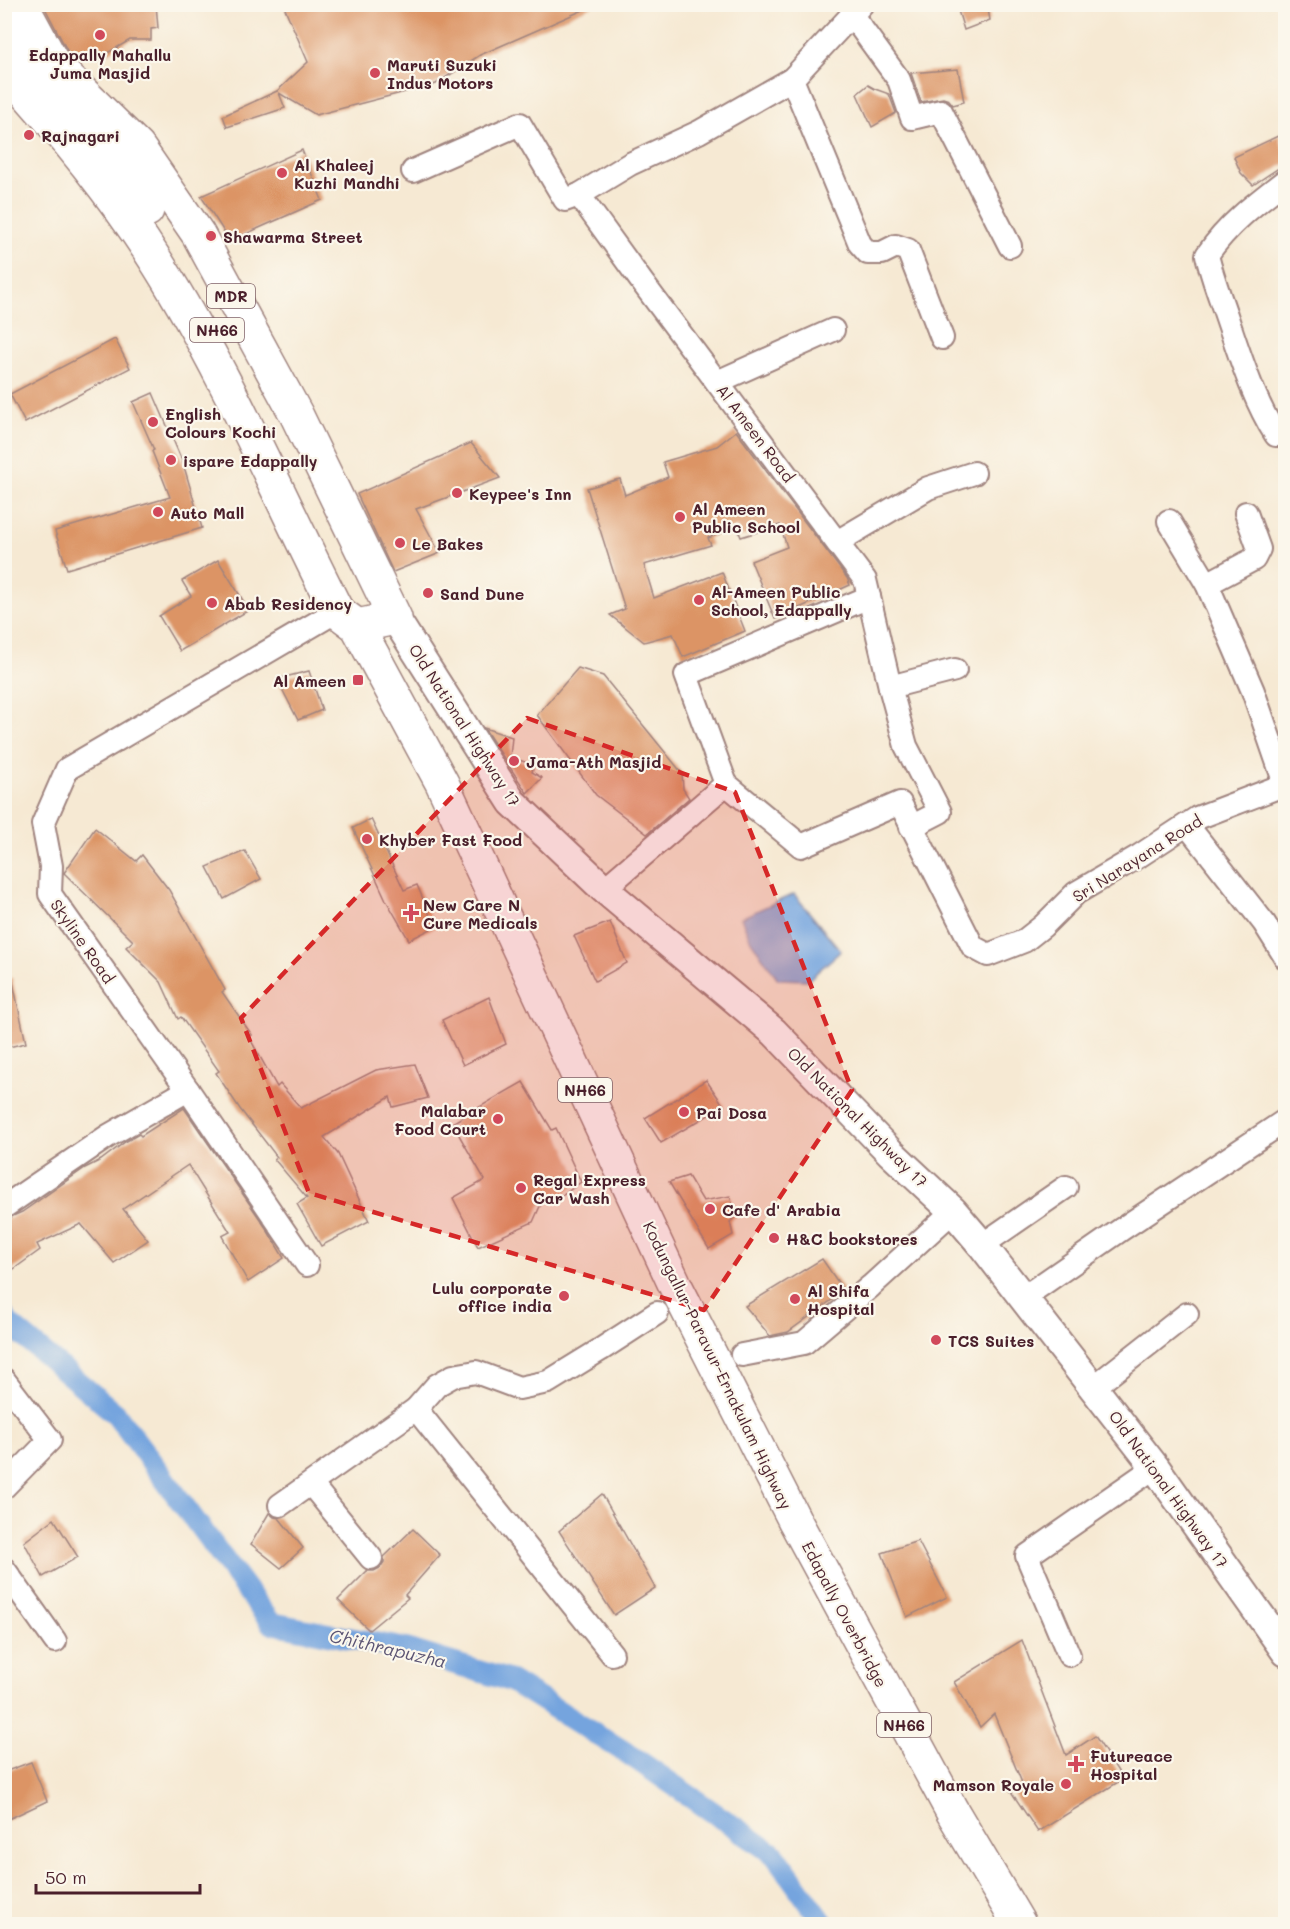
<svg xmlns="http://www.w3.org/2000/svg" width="1290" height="1929" viewBox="0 0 1290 1929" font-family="Mali,sans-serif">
	<rect width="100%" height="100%" fill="#fbf7ec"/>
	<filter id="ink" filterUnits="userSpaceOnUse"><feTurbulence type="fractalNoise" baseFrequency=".0167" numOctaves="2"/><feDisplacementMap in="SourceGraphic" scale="12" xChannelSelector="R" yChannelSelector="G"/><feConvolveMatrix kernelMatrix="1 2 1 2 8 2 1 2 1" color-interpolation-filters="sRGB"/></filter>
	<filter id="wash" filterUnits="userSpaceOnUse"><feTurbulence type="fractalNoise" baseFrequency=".008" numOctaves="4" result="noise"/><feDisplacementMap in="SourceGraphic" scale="24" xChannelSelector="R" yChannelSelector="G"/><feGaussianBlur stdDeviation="1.35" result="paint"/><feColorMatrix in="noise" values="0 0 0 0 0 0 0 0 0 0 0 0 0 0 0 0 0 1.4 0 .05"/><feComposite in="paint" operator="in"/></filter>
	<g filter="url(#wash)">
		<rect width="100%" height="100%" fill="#f6e9d3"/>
		<polygon fill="#74a4de" stroke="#5f6284" stroke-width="1.5" points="794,894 841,951 808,980 778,979 751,941 741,918"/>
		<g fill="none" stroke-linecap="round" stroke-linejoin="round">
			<polyline stroke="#74a4de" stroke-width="22" points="4,1316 9,1324 116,1414 271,1623 406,1649 511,1681 633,1757 775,1855 824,1924"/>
		</g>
		<g id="blocks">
			<g fill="#dc9465">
				<polygon points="43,4 156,4 158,28 151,29 151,40 130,40 104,55 87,54 77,61 69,54"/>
				<polygon points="283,4 597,4 480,55 436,84 316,115 279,93 285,108 227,127 223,116 277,91 308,62"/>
				<polygon points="956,4 987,4 990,20 964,30"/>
				<polygon points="958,69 964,102 953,105 949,100 943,98 921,102 911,73"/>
				<polygon points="868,85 875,89 889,94 896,113 872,127 857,94"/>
				<polygon points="1280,135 1283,148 1286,151 1286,163 1253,185 1241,173 1234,157"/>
				<polygon points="302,150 322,200 230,241 201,196"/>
				<polygon points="115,339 130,368 25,423 10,394"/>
				<polygon points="153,393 183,463 202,528 67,569 55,531 170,497 152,451 154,450 133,402"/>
				<polygon points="736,431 847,578 850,585 775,619 751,561 787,547 780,525 741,537 737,527 708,538 711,545 644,565 654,598 722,572 745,631 683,657 673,634 644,642 610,615 625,609 587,488 620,479 625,495 668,477 663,462 717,446"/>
				<polygon points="471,443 500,478 416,509 440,553 393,572 357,494"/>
				<polygon points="218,560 249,610 180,651 159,616 191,596 182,581"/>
				<polygon points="578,668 603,676 682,773 683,789 689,798 647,834 596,795 537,715"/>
				<polygon points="309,671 322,710 298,720 277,679"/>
				<polygon points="484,728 512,737 510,757 534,765 532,772 542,778 527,793"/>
				<polygon points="371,819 404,890 417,885 435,927 409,940 386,900 353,828"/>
				<polygon points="95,828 136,861 142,855 169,890 225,990 222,992 252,1035 249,1037 277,1087 280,1084 301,1108 376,1070 415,1064 428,1098 393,1107 390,1097 324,1137 338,1154 369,1221 321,1246 297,1204 307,1198 274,1159 277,1157 240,1109 216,1073 219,1071 181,1017 178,1019 161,982 126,947 133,941 64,873"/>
				<polygon points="245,851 261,879 224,899 207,867"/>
				<polygon points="610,922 627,963 595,981 574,936"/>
				<polygon points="12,978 26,1043 4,1048 4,979"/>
				<polygon points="489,997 506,1044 463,1065 442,1020"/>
				<polygon points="706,1080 724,1106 661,1143 645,1118"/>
				<polygon points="523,1082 552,1130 556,1128 581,1182 563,1195 541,1204 533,1222 478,1247 453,1198 485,1180 452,1123"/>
				<polygon points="184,1108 266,1228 284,1258 248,1282 222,1236 230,1232 188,1165 123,1209 148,1240 114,1263 81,1224 37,1244 40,1250 4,1276 4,1220 22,1212 85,1168 101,1160 125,1142 139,1134 141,1136"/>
				<polygon points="688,1176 703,1201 730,1196 736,1216 730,1222 733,1235 709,1249 669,1182"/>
				<polygon points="822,1259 844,1291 788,1332 770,1336 745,1306"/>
				<polygon points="602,1494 655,1588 614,1615 559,1531"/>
				<polygon points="269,1513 274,1517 279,1518 303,1548 281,1568 251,1544"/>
				<polygon points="54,1519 78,1557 43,1577 24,1542"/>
				<polygon points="413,1529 440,1555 405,1595 408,1598 369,1630 338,1600 367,1571 374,1571 380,1568 384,1562 384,1557"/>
				<polygon points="918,1541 947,1597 907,1617 882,1553"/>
				<polygon points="1022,1640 1066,1755 1095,1736 1123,1779 1038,1832 1010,1790 1022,1783 994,1714 980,1727 954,1682"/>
				<polygon points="31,1762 47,1801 4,1821 4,1772"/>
			</g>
		</g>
	</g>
	<g filter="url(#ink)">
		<use href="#blocks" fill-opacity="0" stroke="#a0847f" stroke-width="1.5"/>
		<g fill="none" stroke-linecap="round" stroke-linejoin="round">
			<g stroke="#a0847f" stroke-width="26">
				<g id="minor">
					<polyline points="851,14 899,80 912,118 941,111 1010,246"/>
					<polyline points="792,79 860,244 868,253 882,253 896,246 908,250 942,338"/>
					<polyline points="413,171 520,124 565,200 579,195"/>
					<path d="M1286 180C1256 203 1228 224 1207 255 1212 277 1220 297 1227 318 1240 356 1254 401 1276 435L1286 434"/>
					<polyline points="717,382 833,330"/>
					<polyline points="1169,521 1207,584 1253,691 1285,784"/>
					<polyline points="837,542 928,488 974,473"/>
					<polyline points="1207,584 1254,559 1259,549 1246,513"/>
					<polyline points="869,597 890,687 906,746 940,812 911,827"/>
					<polyline points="890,687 955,670"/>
					<polyline points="726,784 801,846 900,803 973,947 988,955 1024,941 1043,926 1076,893 1139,856 1197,818 1286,784"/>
					<polyline points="1187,825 1264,923 1286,958"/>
					<polyline points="604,889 726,784 686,675 869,597 865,580 642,282 579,195 630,164 699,132 792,79 862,4"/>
					<polyline points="4,1207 108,1136 188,1090"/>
					<polyline points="982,1245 1066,1187"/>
					<polyline points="307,1265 188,1090 50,894 51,866 43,824 67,769 337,611"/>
					<polyline points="1024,1297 1122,1229 1286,1120"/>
					<polyline points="742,1355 804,1343 871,1286 953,1211"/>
					<polyline points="4,1380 50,1440 4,1487"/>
					<polyline points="1094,1387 1187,1314"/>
					<polyline points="311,1484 371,1558"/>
					<polyline points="280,1505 416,1409"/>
					<polyline points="4,1569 55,1641"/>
					<polyline points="612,1654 416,1409 437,1385 453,1376 476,1372 519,1388 548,1382 600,1350 657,1313"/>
					<polyline points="1069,1655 1027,1556 1155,1467"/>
				</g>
			</g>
			<g stroke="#a0847f" stroke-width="32">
				<polyline id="tertiary" points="395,618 512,802 604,889 774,1032 890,1152 953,1211 982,1245 1155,1467 1286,1652"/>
			</g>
			<g stroke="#a0847f" stroke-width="36">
				<polyline id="primary" points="21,4 54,65 138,147 198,234 296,414 395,618 357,626"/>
			</g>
			<g stroke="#a0847f" stroke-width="36">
				<g id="trunk">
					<polyline points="4,27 113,161 147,210"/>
					<path d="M4 68C60 129 114 194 158 264 227 374 278 495 337 611L357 626 442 783 676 1287 795 1521 952 1811 1019 1924"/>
				</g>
			</g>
			<use href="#minor" stroke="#fff" stroke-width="22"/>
			<use href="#tertiary" stroke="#fff" stroke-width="28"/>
			<use href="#primary" stroke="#fff" stroke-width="33"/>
			<use href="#trunk" stroke="#fff" stroke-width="33"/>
		</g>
	</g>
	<path fill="#d62828" fill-opacity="0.2" stroke="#d62828" stroke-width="4.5" stroke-dasharray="12 8" stroke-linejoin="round" d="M527 718 735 792 852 1090 704 1310 309 1193 241 1018Z"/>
	<g fill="#d1495b" stroke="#fbf7ec" stroke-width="2">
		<circle cx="100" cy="35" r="6"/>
		<circle cx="375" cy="73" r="6"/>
		<circle cx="29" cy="135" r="6"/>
		<circle cx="282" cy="173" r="6"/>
		<circle cx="211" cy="236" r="6"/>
		<circle cx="153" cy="422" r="6"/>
		<circle cx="171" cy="460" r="6"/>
		<circle cx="457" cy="493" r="6"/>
		<circle cx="158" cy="512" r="6"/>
		<circle cx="680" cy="517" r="6"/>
		<circle cx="400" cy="543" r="6"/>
		<circle cx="428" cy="593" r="6"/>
		<circle cx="699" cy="600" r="6"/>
		<circle cx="212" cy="603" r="6"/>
		<rect x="352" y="674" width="12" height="12" rx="3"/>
		<circle cx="514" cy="761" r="6"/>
		<circle cx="367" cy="839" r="6"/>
		<path d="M408 904h6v6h6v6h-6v6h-6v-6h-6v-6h6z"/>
		<circle cx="684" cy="1112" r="6"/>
		<circle cx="498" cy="1119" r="6"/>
		<circle cx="521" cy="1188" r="6"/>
		<circle cx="710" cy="1209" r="6"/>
		<circle cx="774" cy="1238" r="6"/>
		<circle cx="564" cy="1296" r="6"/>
		<circle cx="795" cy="1299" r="6"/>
		<circle cx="936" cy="1340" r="6"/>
		<path d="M1073 1755h6v6h6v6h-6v6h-6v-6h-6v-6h6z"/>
		<circle cx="1066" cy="1784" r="6"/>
	</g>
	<g text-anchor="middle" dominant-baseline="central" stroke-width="4.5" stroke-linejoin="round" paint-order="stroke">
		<g fill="#fbf7ec" stroke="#7f6065" stroke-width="1.5">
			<rect x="207" y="284" width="48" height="24" rx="4.5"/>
			<rect x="190" y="318" width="54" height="24" rx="4.5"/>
			<rect x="558" y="1078" width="54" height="24" rx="4.5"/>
			<rect x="877" y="1713" width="54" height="24" rx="4.5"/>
		</g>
		<g font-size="15" font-weight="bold" fill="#4a1f2b">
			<text x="231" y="296">MDR</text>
			<text x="217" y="330">NH66</text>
			<text x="585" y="1090">NH66</text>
			<text x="904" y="1725">NH66</text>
		</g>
		<g font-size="16" font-weight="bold" fill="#4a1f2b" stroke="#fbf7ec" text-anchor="start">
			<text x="100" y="54" text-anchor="middle">Edappally Mahallu<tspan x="100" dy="18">Juma Masjid</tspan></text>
			<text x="387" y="64">Maruti Suzuki<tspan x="387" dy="18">Indus Motors</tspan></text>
			<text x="41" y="135">Rajnagari</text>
			<text x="294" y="164">Al Khaleej<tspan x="294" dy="18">Kuzhi Mandhi</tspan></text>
			<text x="223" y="236">Shawarma Street</text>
			<text x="165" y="413">English<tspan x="165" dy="18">Colours Kochi</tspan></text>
			<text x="183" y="460">ispare Edappally</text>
			<text x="469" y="493">Keypee's Inn</text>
			<text x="692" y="508">Al Ameen<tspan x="692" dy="18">Public School</tspan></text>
			<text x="170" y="512">Auto Mall</text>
			<text x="412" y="543">Le Bakes</text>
			<text x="711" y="591">Al-Ameen Public<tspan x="711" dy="18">School, Edappally</tspan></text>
			<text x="440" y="593">Sand Dune</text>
			<text x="224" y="603">Abab Residency</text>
			<text x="346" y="680" text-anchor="end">Al Ameen</text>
			<text x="526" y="761">Jama-Ath Masjid</text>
			<text x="379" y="839">Khyber Fast Food</text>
			<text x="423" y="904">New Care N<tspan x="423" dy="18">Cure Medicals</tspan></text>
			<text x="486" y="1110" text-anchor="end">Malabar<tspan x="486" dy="18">Food Court</tspan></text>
			<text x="696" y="1112">Pai Dosa</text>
			<text x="533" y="1179">Regal Express<tspan x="533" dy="18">Car Wash</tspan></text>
			<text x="722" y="1209">Cafe d' Arabia</text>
			<text x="786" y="1238">H&amp;C bookstores</text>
			<text x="552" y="1287" text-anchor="end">Lulu corporate<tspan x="552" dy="18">office india</tspan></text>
			<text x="807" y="1290">Al Shifa<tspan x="807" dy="18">Hospital</tspan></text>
			<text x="948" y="1340">TCS Suites</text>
			<text x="1090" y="1755">Futureace<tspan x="1090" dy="18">Hospital</tspan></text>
			<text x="1054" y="1784" text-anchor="end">Mamson Royale</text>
		</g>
		<g font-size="16" fill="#4a1f2b" stroke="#fbf7ec">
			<text transform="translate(756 433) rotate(53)">Al Ameen Road</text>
			<text transform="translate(465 725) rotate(57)">Old National Highway 17</text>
			<text transform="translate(1137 858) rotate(-32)">Sri Narayana Road</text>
			<text transform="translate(83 941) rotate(55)">Skyline Road</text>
			<text transform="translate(858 1117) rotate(45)">Old National Highway 17</text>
			<text transform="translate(718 1365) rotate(64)">Kodungallur-Paravur-Ernakulam Highway</text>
			<text transform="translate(1169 1489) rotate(54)">Old National Highway 17</text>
			<text transform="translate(845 1614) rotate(62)">Edapally Overbridge</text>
		</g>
		<g font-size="18" font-style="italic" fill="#5b5473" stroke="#fbf7ec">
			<text transform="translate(388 1648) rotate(13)">Chithrapuzha</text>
		</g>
	</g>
	<rect width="1290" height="1929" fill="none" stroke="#fbf7ec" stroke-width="24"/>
	<path d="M36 1884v9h164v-9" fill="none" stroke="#4a1f2b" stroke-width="3"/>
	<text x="45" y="1884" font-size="18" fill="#4a1f2b" stroke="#fbf7ec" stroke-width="4.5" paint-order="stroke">50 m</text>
</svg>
